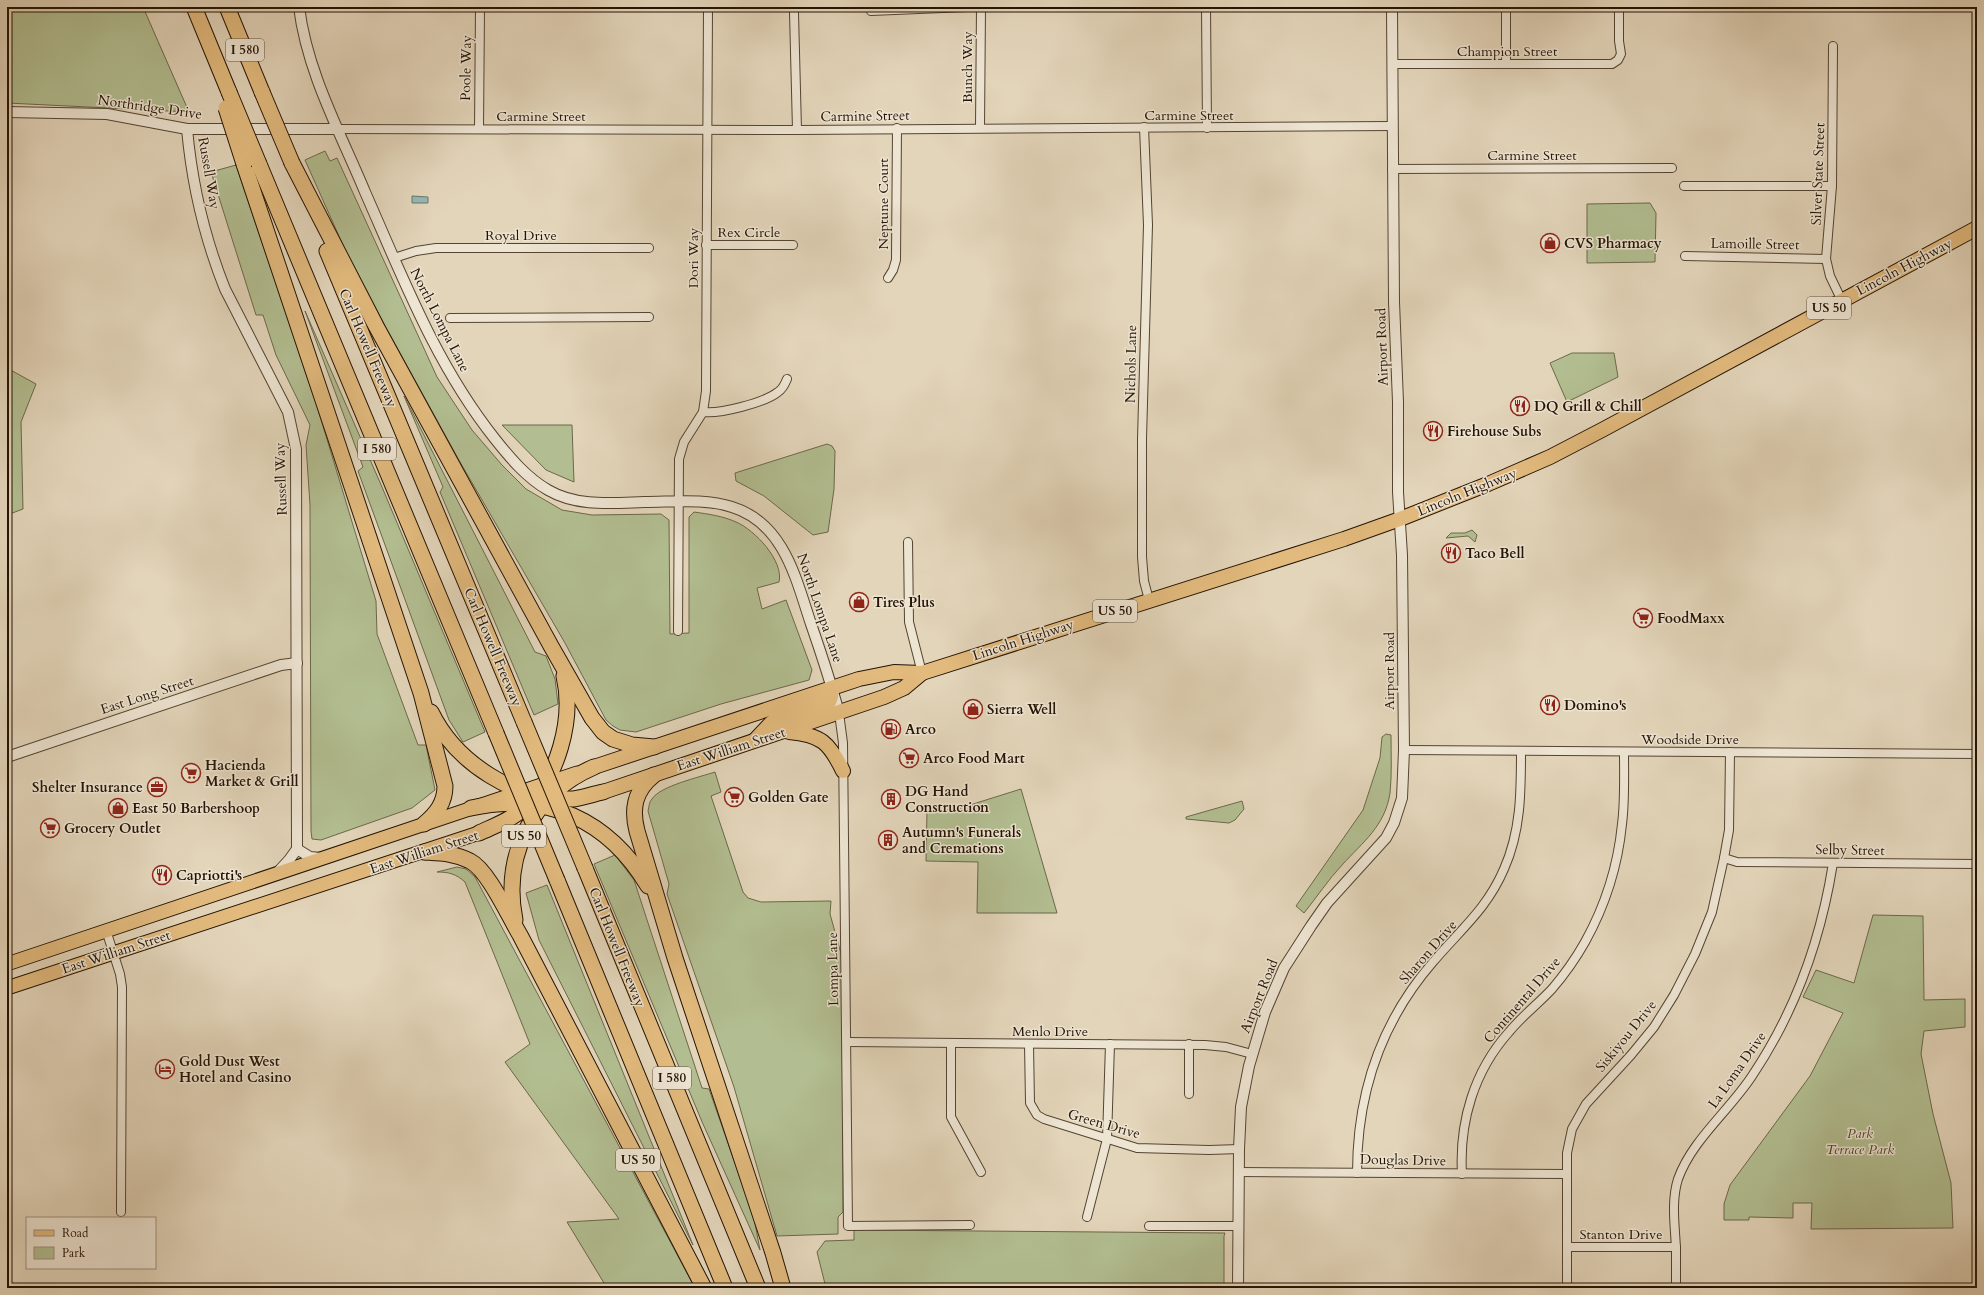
<svg xmlns="http://www.w3.org/2000/svg" width="1984" height="1295" viewBox="0 0 1984 1295" font-family="Cardo,serif">
	<rect width="100%" height="100%" fill="#e3d5ba"/>
	<filter id="stains"><feTurbulence type="fractalNoise" baseFrequency=".005" numOctaves="4"/><feColorMatrix values="0 0 0 0 .2 0 0 0 0 .09 0 0 0 0 .02 0 0 0 .5 -.17"/></filter>
	<radialGradient id="worn" r=".72"><stop offset=".6" stop-color="#630" stop-opacity="0"/><stop offset="1" stop-color="#630" stop-opacity=".3"/></radialGradient>
	<g fill="#b2be91" stroke="#6b684a">
		<polygon points="7,7 143,7 189,112 7,103"/>
		<path d="M325 151 330 161 337 158 437 377 472 430 502 465 526 489 562 510 592 515 661 514 669 520 670 634 689 633V517L694 512C708 514 723 516 736 522 755 530 784 561 779 582L757 588 762 609 786 600 812 670 809 680 721 704 636 732 620 730 613 726 606 720 565 643 460 462 384 324 347 254 305 160Z"/>
		<polygon points="236,165 316,403 376,601 377,634 418,745 426,745 435,790 412,808 321,840 312,839 311,831 310,505 306,445 310,425 276,355 263,315 256,315 211,172"/>
		<polygon points="1650,203 1656,213 1655,262 1587,263 1587,204"/>
		<polygon points="305,311 382,487 485,732 463,742 449,720 358,471 363,467"/>
		<polygon points="1572,353 1614,353 1618,377 1567,402 1550,363"/>
		<polygon points="7,368 36,384 21,422 23,509 7,515"/>
		<polygon points="404,396 535,652 546,656 555,679 558,704 534,715 440,492 443,487"/>
		<polygon points="502,425 572,425 574,482 546,470"/>
		<polygon points="827,444 832,446 835,451 834,489 828,532 813,535 764,496 736,481 735,473"/>
		<polygon points="1472,530 1477,535 1475,542 1468,536 1446,538 1451,533 1465,533"/>
		<path d="M1386 734 1391 735C1391 754 1392 774 1390 793 1385 826 1363 842 1342 865 1328 880 1317 897 1304 913L1296 906 1363 810 1380 758 1382 737Z"/>
		<path d="M715 772 721 792 711 796 743 892 748 898 761 902 831 901 830 914 842 957 843 1212 838 1217V1234L777 1236 734 1087 667 894 669 884 648 811C649 807 649 802 652 799 660 786 700 777 715 772Z"/>
		<polygon points="1021,789 1057,913 977,913 978,862 926,861 927,810 954,810"/>
		<polygon points="1242,801 1244,809 1235,820 1229,823 1186,819 1186,817"/>
		<polygon points="615,855 634,880 702,1088 709,1089 754,1218 760,1250 703,1124 594,864"/>
		<path d="M457 867 466 869 475 877 695 1288H607L567 1222 619 1219 505 1062 530 1044 465 882C456 874 449 872 437 872Z"/>
		<polygon points="547,885 693,1245 539,940 526,893"/>
		<polygon points="1873,915 1923,916 1924,1000 1965,999 1965,1027 1924,1031 1921,1054 1933,1114 1951,1183 1953,1228 1811,1229 1812,1203 1793,1203 1793,1218 1749,1217 1749,1220 1724,1220 1724,1204 1730,1185 1810,1076 1843,1013 1803,997 1816,970 1854,983"/>
		<polygon points="854,1230 1225,1233 1224,1236 1224,1288 826,1288 817,1252 825,1241 854,1240"/>
	</g>
	<polygon fill="#95b8b3" stroke="#68766d" points="412,196 428,197 428,203 412,203"/>
	<g fill="none" stroke-linecap="round" stroke-linejoin="round">
		<g stroke="#544431" stroke-width="10">
			<g id="minor">
				<polyline points="1206,7 1207,128"/>
				<polyline points="1506,7 1506,64"/>
				<polyline points="871,11 967,7"/>
				<polyline points="794,13 797,130"/>
				<polyline points="1833,46 1832,186 1826,259 1830,276 1842,301"/>
				<polyline points="1393,64 1612,64 1618,60 1621,54 1619,41 1619,7"/>
				<polyline points="980,127 981,7"/>
				<polyline points="1144,127 1148,225 1142,439 1142,557 1144,581 1149,600"/>
				<polyline points="337,129 797,130 1393,126"/>
				<polyline points="479,129 480,7"/>
				<polyline points="1392,169 1672,168"/>
				<polyline points="1684,186 1832,186"/>
				<polyline points="706,245 793,245"/>
				<polyline points="1685,256 1826,259"/>
				<polyline points="394,258 416,251 436,248 649,248"/>
				<polyline points="888,278 893,270 896,260 897,128"/>
				<polyline points="450,318 649,317"/>
				<path d="M703 412C720 414 764 403 778 392 783 389 785 384 787 379"/>
				<polyline points="908,542 909,622 922,673"/>
				<polyline points="678,631 679,459 684,442 703,412 706,391 708,7"/>
				<polyline points="839,713 843,743 848,1226 970,1225"/>
				<polyline points="1404,750 1977,754"/>
				<polyline points="1724,858 1737,862 1977,864"/>
				<polyline points="106,930 120,974 122,987 121,1212"/>
				<polyline points="1977,934 1977,1051"/>
				<polyline points="847,1042 1205,1045 1226,1047 1252,1054"/>
				<polyline points="951,1043 951,1117 981,1172"/>
				<polyline points="1029,1044 1030,1103 1037,1115 1044,1119 1137,1148 1209,1150 1239,1149"/>
				<polyline points="1189,1094 1189,1044"/>
				<polyline points="1238,1172 1567,1174"/>
				<path d="M1357 1173C1357 1094 1381 1022 1433 962 1460 930 1487 909 1504 869 1521 831 1521 792 1521 751"/>
				<path d="M1462 1174C1459 1122 1474 1071 1509 1032 1522 1016 1538 1004 1552 989 1564 975 1576 958 1585 942 1605 906 1618 865 1622 824 1625 801 1624 776 1624 752"/>
				<polyline points="1087,1217 1107,1139 1110,1044"/>
				<polyline points="1149,1226 1238,1226"/>
				<polyline points="1567,1247 1676,1247"/>
				<polyline points="1567,1288 1567,1153 1572,1129 1586,1104 1631,1055 1654,1027 1674,995 1695,954 1712,912 1724,858 1729,830 1730,752"/>
				<path d="M1676 1288C1676 1275 1676 1262 1676 1249 1675 1226 1671 1201 1678 1179 1692 1140 1729 1111 1752 1076 1795 1012 1821 939 1833 863"/>
			</g>
		</g>
		<g stroke="#544431" stroke-width="12">
			<g id="tertiary">
				<path d="M299 7C307 72 340 132 365 192 403 278 436 365 495 439 510 458 527 478 548 490 577 507 612 503 644 502 673 502 705 498 732 507 784 523 796 579 811 624 821 653 831 683 839 713"/>
				<polyline points="7,112 107,114 187,129 337,129"/>
				<path d="M187 129C192 184 205 239 225 289L288 412 296 449 297 849 289 860 277 873"/>
				<polyline points="7,757 281,665 297,663"/>
				<polyline points="297,849 310,857 321,858"/>
				<polyline points="1238,1288 1239,1149 1241,1107 1249,1066 1265,1012 1284,968 1311,926 1327,903 1386,838 1394,823 1402,798 1404,750 1402,555 1398,492 1398,402 1394,302 1392,7"/>
			</g>
		</g>
		<g stroke="#241303" stroke-width="15">
			<g id="primary">
				<polyline points="7,964 577,773"/>
				<polyline points="7,988 488,830"/>
			</g>
		</g>
		<g stroke="#241303" stroke-width="16">
			<g id="trunk">
				<path d="M789 732C821 735 829 742 843 771"/>
				<polyline points="755,740 771,723 777,719 829,702 831,697 832,688"/>
				<polyline points="594,767 859,679 894,672 922,673 1344,539 1400,519 1488,484 1550,457 1602,430 1977,228"/>
				<polyline points="603,792 884,697 904,688 922,673"/>
			</g>
		</g>
		<g stroke="#241303" stroke-width="17">
			<g id="motorway">
				<polyline points="194,7 229,92"/>
				<polyline points="227,7 262,92"/>
				<polyline points="292,163 376,326 551,646 592,718 603,732 613,739 632,745 654,747"/>
				<path d="M244 164 421 693 445 786C445 803 436 814 424 824"/>
				<polyline points="259,164 496,733"/>
				<polyline points="327,251 524,722"/>
				<path d="M431 712C456 763 515 801 573 799 583 798 593 794 603 792"/>
				<path d="M654 775C635 790 631 808 637 831L675 958 773 1253 783 1288"/>
				<path d="M471 808C546 791 609 820 648 886"/>
				<path d="M479 833C494 826 511 820 524 808 558 779 574 719 564 676"/>
				<path d="M424 852C439 853 455 853 470 861 488 870 508 915 520 935L704 1288"/>
				<polyline points="585,868 758,1288"/>
				<polyline points="557,880 725,1288"/>
				<path d="M515 920C502 855 533 793 594 767"/>
			</g>
		</g>
		<use href="#minor" stroke="#ede4d2" stroke-width="8"/>
		<use href="#tertiary" stroke="#ede4d2" stroke-width="10"/>
		<use href="#primary" stroke="#e2ba7d" stroke-width="13"/>
		<use href="#trunk" stroke="#e2ba7d" stroke-width="14"/>
		<use href="#motorway" stroke="#e2ba7d" stroke-width="15"/>
		<g stroke="#241303" stroke-width="17" stroke-linecap="butt">
			<g id="motorway-bridge">
				<polyline points="229,92 259,164"/>
				<polyline points="262,92 292,163"/>
				<polyline points="226,108 244,164"/>
				<polyline points="524,722 585,868"/>
				<polyline points="496,733 557,880"/>
			</g>
		</g>
		<use href="#motorway-bridge" stroke="#e2ba7d" stroke-width="15"/>
	</g>
	<defs>
		<g id="shop-ring" transform="scale(1)"><circle r="9.5" fill="#ede4d2" stroke="#8f2418" stroke-width="1.5"/><path d="M-5-2.5h2.3a2.7 3.5 0 0 1 5.4 0H5L5.5 6h-11ZM-1.5-2.5h3a1.5 2.3 0 0 0-3 0Z" fill="#8f2418"/></g>
		<g id="restaurant-ring" transform="scale(1)"><circle r="9.5" fill="#ede4d2" stroke="#8f2418" stroke-width="1.5"/><path d="M-5-6h1v4h1v-4h1v4h1v-4h1v5L-1.5 .5V6h-2V.5L-5-1ZM5-6V6H3V1.5H1.5Q1.5-4 5-6Z" fill="#8f2418"/></g>
		<g id="supermarket-ring" transform="scale(1)"><circle r="9.5" fill="#ede4d2" stroke="#8f2418" stroke-width="1.5"/><path d="M-6-5.5h2.5l.6 2H6L4.5 2H-2.5L-4.4-4H-6ZM-1.5 3.2a1.3 1.3 0 1 0 .1 0ZM3 3.2a1.3 1.3 0 1 0 .1 0Z" fill="#8f2418"/></g>
		<g id="fuel-ring" transform="scale(1)"><circle r="9.5" fill="#ede4d2" stroke="#8f2418" stroke-width="1.5"/><path d="M-5.5-6h7V0h2V4h1.3V-2.5L3-4.5l.8-.8L6-3V5H2.5V1h-1V6h-7ZM-4.2-4.7v3.2H.2V-4.7Z" fill="#8f2418"/></g>
		<g id="office-ring" transform="scale(1)"><circle r="9.5" fill="#ede4d2" stroke="#8f2418" stroke-width="1.5"/><path d="M-6-3h4V-5.5h4V-3h4V5H-6ZM-1-4.5V-3h2v-1.5ZM-6 0V1H6V0Z" fill="#8f2418"/></g>
		<g id="building-ring" transform="scale(1)"><circle r="9.5" fill="#ede4d2" stroke="#8f2418" stroke-width="1.5"/><path d="M-4-6H4V6H1V3H-1V6H-4ZM-2.5-4.3h1.7v1.8h-1.7ZM.8-4.3h1.7v1.8H.8ZM-2.5-1h1.7V.8h-1.7ZM.8-1h1.7V.8H.8Z" fill="#8f2418"/></g>
		<g id="hotel-ring" transform="scale(1)"><circle r="9.5" fill="#ede4d2" stroke="#8f2418" stroke-width="1.5"/><path d="M-6-4.5h1.5V1H6V5H4.5V3h-9V5H-6ZM-4 0a1.8 1.8 0 1 1 3.6 0ZM.5 0V-2.5h3Q6-2.5 6 0Z" fill="#8f2418"/></g>
	</defs>
	<g fill-rule="evenodd">
		<use href="#shop-ring" x="1550" y="243"/>
		<use href="#restaurant-ring" x="1520" y="406"/>
		<use href="#restaurant-ring" x="1433" y="431"/>
		<use href="#restaurant-ring" x="1451" y="553"/>
		<use href="#shop-ring" x="859" y="602"/>
		<use href="#supermarket-ring" x="1643" y="618"/>
		<use href="#restaurant-ring" x="1550" y="705"/>
		<use href="#shop-ring" x="973" y="709"/>
		<use href="#fuel-ring" x="891" y="729"/>
		<use href="#supermarket-ring" x="909" y="758"/>
		<use href="#supermarket-ring" x="191" y="773"/>
		<use href="#office-ring" x="157" y="787"/>
		<use href="#supermarket-ring" x="734" y="797"/>
		<use href="#building-ring" x="891" y="799"/>
		<use href="#shop-ring" x="118" y="808"/>
		<use href="#supermarket-ring" x="50" y="828"/>
		<use href="#building-ring" x="888" y="840"/>
		<use href="#restaurant-ring" x="162" y="875"/>
		<use href="#hotel-ring" x="165" y="1069"/>
	</g>
	<g text-anchor="middle" dominant-baseline="central" stroke-width="3" stroke-linejoin="round" paint-order="stroke">
		<g fill="#ede4d2" stroke="#605241" stroke-width="1">
			<rect x="226" y="39" width="38" height="22" rx="3"/>
			<rect x="1807" y="297" width="44" height="22" rx="3"/>
			<rect x="358" y="438" width="38" height="22" rx="3"/>
			<rect x="1093" y="600" width="44" height="22" rx="3"/>
			<rect x="502" y="825" width="44" height="22" rx="3"/>
			<rect x="653" y="1067" width="38" height="22" rx="3"/>
			<rect x="616" y="1149" width="44" height="22" rx="3"/>
		</g>
		<g font-size="13" font-weight="bold" fill="#241303">
			<text x="245" y="50">I 580</text>
			<text x="1829" y="308">US 50</text>
			<text x="377" y="449">I 580</text>
			<text x="1115" y="611">US 50</text>
			<text x="524" y="836">US 50</text>
			<text x="672" y="1078">I 580</text>
			<text x="638" y="1160">US 50</text>
		</g>
		<g font-size="14" fill="#241303" stroke="#ede4d2">
			<text x="1507" y="51">Champion Street</text>
			<text transform="translate(967 67) rotate(-90)">Bunch Way</text>
			<text transform="translate(466 68) rotate(-89)">Poole Way</text>
			<text transform="translate(150 107) rotate(8)">Northridge Drive</text>
			<text x="1189" y="115">Carmine Street</text>
			<text x="541" y="116">Carmine Street</text>
			<text transform="translate(865 116) rotate(-1)">Carmine Street</text>
			<text x="1532" y="155">Carmine Street</text>
			<text transform="translate(209 173) rotate(80)">Russell Way</text>
			<text transform="translate(1818 174) rotate(-88)">Silver State Street</text>
			<text transform="translate(883 204) rotate(-90)">Neptune Court</text>
			<text x="749" y="232">Rex Circle</text>
			<text x="521" y="235">Royal Drive</text>
			<text transform="translate(1755 244) rotate(1)">Lamoille Street</text>
			<text transform="translate(693 258) rotate(-90)">Dori Way</text>
			<text transform="translate(1904 267) rotate(-28)">Lincoln Highway</text>
			<text transform="translate(440 320) rotate(63)">North Lompa Lane</text>
			<text transform="translate(1382 347) rotate(-92)">Airport Road</text>
			<text transform="translate(368 348) rotate(67)">Carl Howell Freeway</text>
			<text transform="translate(1131 364) rotate(-89)">Nichols Lane</text>
			<text transform="translate(281 479) rotate(-92)">Russell Way</text>
			<text transform="translate(1467 492) rotate(-22)">Lincoln Highway</text>
			<text transform="translate(820 608) rotate(71)">North Lompa Lane</text>
			<text transform="translate(1023 640) rotate(-18)">Lincoln Highway</text>
			<text transform="translate(493 647) rotate(67)">Carl Howell Freeway</text>
			<text transform="translate(1389 671) rotate(-90)">Airport Road</text>
			<text transform="translate(147 695) rotate(-18)">East Long Street</text>
			<text x="1690" y="739">Woodside Drive</text>
			<text transform="translate(731 749) rotate(-18)">East William Street</text>
			<text transform="translate(1850 850) rotate(1)">Selby Street</text>
			<text transform="translate(424 852) rotate(-18)">East William Street</text>
			<text transform="translate(617 947) rotate(68)">Carl Howell Freeway</text>
			<text transform="translate(116 952) rotate(-18)">East William Street</text>
			<text transform="translate(1428 952) rotate(-49)">Sharon Drive</text>
			<text transform="translate(833 969) rotate(-91)">Lompa Lane</text>
			<text transform="translate(1259 996) rotate(-68)">Airport Road</text>
			<text transform="translate(1522 1000) rotate(-49)">Continental Drive</text>
			<text x="1050" y="1031">Menlo Drive</text>
			<text transform="translate(1626 1036) rotate(-51)">Siskiyou Drive</text>
			<text transform="translate(1737 1070) rotate(-55)">La Loma Drive</text>
			<text transform="translate(1104 1124) rotate(16)">Green Drive</text>
			<text transform="translate(1403 1160) rotate(1)">Douglas Drive</text>
			<text x="1621" y="1234">Stanton Drive</text>
		</g>
		<g font-size="14" font-weight="bold" fill="#241303" stroke="#ede4d2" text-anchor="start">
			<text x="1564" y="243">CVS Pharmacy</text>
			<text x="1534" y="406">DQ Grill &amp; Chill</text>
			<text x="1447" y="431">Firehouse Subs</text>
			<text x="1465" y="553">Taco Bell</text>
			<text x="873" y="602">Tires Plus</text>
			<text x="1657" y="618">FoodMaxx</text>
			<text x="1564" y="705">Domino's</text>
			<text x="987" y="709">Sierra Well</text>
			<text x="905" y="729">Arco</text>
			<text x="923" y="758">Arco Food Mart</text>
			<text x="205" y="765">Hacienda<tspan x="205" dy="16">Market &amp; Grill</tspan></text>
			<text x="143" y="787" text-anchor="end">Shelter Insurance</text>
			<text x="905" y="791">DG Hand<tspan x="905" dy="16">Construction</tspan></text>
			<text x="748" y="797">Golden Gate</text>
			<text x="132" y="808">East 50 Barbershoop</text>
			<text x="64" y="828">Grocery Outlet</text>
			<text x="902" y="832">Autumn's Funerals<tspan x="902" dy="16">and Cremations</tspan></text>
			<text x="176" y="875">Capriotti's</text>
			<text x="179" y="1061">Gold Dust West<tspan x="179" dy="16">Hotel and Casino</tspan></text>
		</g>
		<g font-size="14" font-style="italic" fill="#4f462e" stroke="#ede4d2">
			<text x="1860" y="1133">Park<tspan x="1860" dy="16">Terrace Park</tspan></text>
		</g>
	</g>
	<rect width="1984" height="1295" fill="none" stroke="#e3d5ba" stroke-width="24"/>
	<rect x="8" y="8" width="1968" height="1279" fill="none" stroke="#241303" stroke-width="2"/>
	<rect x="12" y="12" width="1960" height="1271" fill="none" stroke="#241303"/>
	<rect x="26" y="1217" width="130" height="52" fill="#ede4d2" stroke="#9d907f"/>
	<rect x="34" y="1230" width="20" height="6" fill="#e2ba7d" stroke="#9d907f"/>
	<text x="62" y="1237" font-size="12" fill="#241303">Road</text>
	<rect x="34" y="1247" width="20" height="12" fill="#b2be91" stroke="#9d907f"/>
	<text x="62" y="1257" font-size="12" fill="#241303">Park</text>
	<rect width="100%" height="100%" filter="url(#stains)"/>
	<rect width="100%" height="100%" fill="url(#worn)"/>
</svg>
